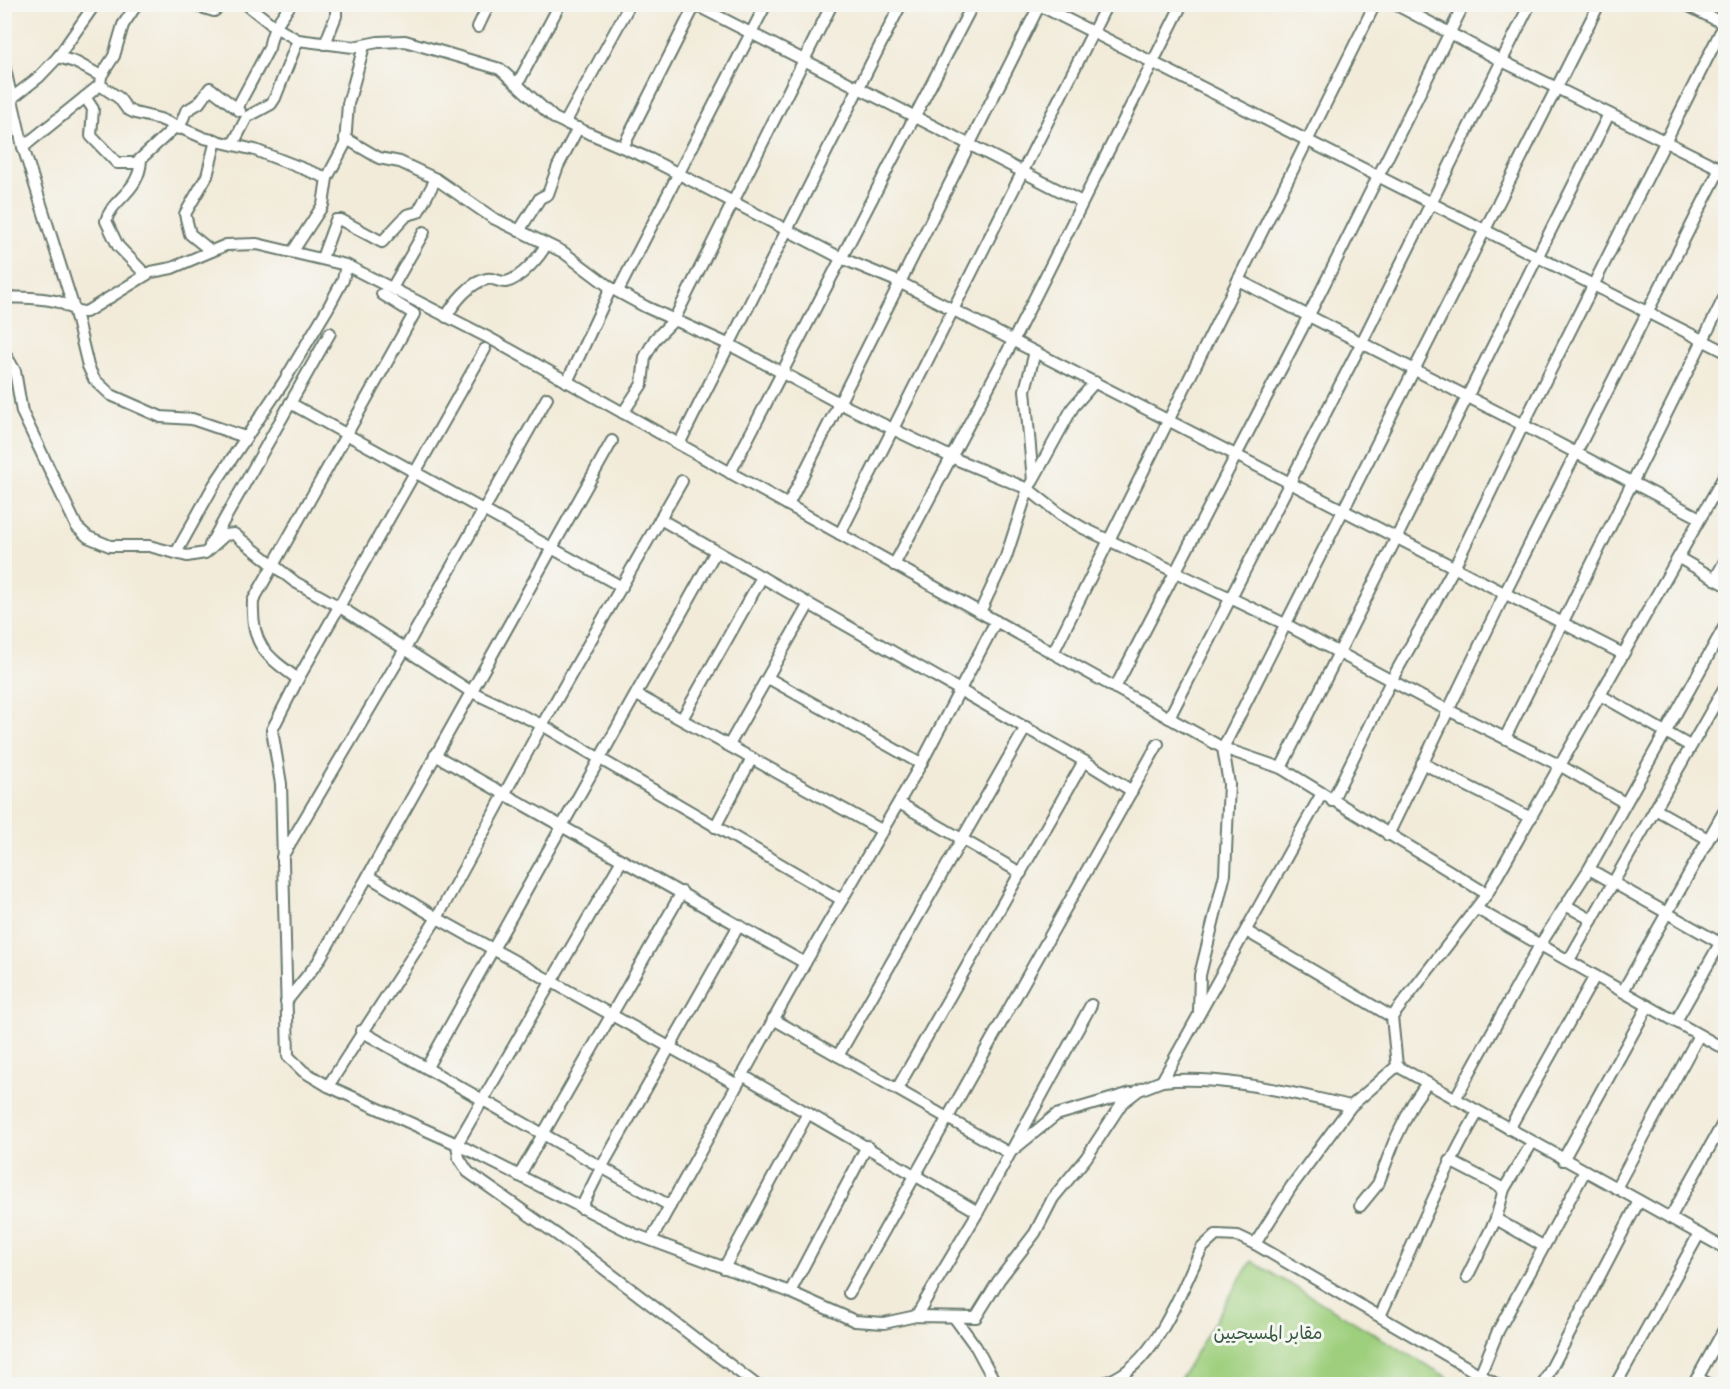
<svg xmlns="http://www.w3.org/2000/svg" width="1730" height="1389" viewBox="0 0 1730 1389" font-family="Itim,'Playpen Sans Arabic',sans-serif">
	<rect width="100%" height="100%" fill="#f6f6f2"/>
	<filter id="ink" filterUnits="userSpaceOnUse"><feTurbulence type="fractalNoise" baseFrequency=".0167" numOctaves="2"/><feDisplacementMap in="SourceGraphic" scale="12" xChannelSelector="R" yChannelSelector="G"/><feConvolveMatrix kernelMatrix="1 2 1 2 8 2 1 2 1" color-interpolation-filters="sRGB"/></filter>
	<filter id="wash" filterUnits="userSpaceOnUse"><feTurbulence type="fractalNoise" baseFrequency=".008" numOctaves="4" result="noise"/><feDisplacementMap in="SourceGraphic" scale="24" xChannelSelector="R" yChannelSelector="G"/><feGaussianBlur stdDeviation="1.35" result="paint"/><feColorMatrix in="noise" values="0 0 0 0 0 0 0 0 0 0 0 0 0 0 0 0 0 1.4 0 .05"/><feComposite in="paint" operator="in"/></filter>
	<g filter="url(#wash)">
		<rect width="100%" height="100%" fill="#f2ebd9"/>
		<polygon fill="#9ecf7d" stroke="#5e8658" stroke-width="1.5" points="1251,1261 1459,1384 1177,1384"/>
	</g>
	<g filter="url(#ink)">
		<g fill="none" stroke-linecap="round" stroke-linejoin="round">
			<g stroke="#697a6e" stroke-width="14">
				<g id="minor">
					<polyline points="191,4 214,11 223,4"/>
					<polyline points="246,4 275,27 298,40 353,47 378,42 405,41 500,69 554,118 565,123 650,159 841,258 899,282 1623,654"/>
					<polyline points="694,4 1082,202"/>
					<polyline points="1037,4 1726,352"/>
					<polyline points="1395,4 1502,61 1725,171"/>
					<polyline points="1685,4 1726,25"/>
					<polyline points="478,27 489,4"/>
					<polyline points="325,44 336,16 336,4"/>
					<polyline points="58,57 95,4"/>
					<polyline points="4,65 23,147 75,312 88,366 94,379 111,395 161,417 192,419 245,437"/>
					<polyline points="101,76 114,56 123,25 137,4"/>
					<polyline points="518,83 560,4"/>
					<polyline points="85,97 93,109 91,136 117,163 136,163 175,127"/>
					<polyline points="12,98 39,77 58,57 75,62 101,76 100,85 119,98 127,109 135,113 160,119 204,138 255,150 327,178 345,144 348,104 364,46"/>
					<path d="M237 108 269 48C273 27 278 22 291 4"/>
					<polyline points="565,123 630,4"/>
					<polyline points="179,129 186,111 199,103 210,88 240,111"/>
					<polyline points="345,138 379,158 400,162 436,179 493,218 563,252 611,288 646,307 730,345 839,403 953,458 1028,489 1061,515 1083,528 1285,624 1422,697 1561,766 1625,803"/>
					<polyline points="233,144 247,117 271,104 275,98 298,40"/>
					<polyline points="23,147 100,85"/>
					<polyline points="623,147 695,5"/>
					<path d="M141 160C139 193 112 198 106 221L118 246 146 275"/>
					<polyline points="519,231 540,198 548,194 558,166 578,128"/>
					<polyline points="211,251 190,234 185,214 207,176 216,140"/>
					<polyline points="293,251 323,205 327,178"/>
					<polyline points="322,258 336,220 341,220 382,242 407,215 418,212 436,179"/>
					<polyline points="1238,280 1523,425 1700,518"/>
					<polyline points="392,288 424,232"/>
					<polyline points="618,291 766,4"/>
					<path d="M4 297C22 298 42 297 59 302 70 306 73 312 86 312L151 272 172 268 226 245 257 244 346 265 491 339 1223 748 1281 768 1487 894"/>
					<path d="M446 317C454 303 470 282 487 279 493 277 500 283 506 282 520 279 541 256 546 244"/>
					<polyline points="485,349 298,679 272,730 281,784 288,1056 303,1071 328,1086 457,1144 634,1234 790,1292 855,1321 884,1323 916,1316 976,1317 999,1280 1035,1233 1053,1198 1086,1158 1122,1103 1139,1090 1162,1081 1321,795"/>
					<polyline points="4,352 15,371 22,412 77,527 88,537 110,546 149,546 187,556 205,553 225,535 234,534 295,582 340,607 470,691 542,725 842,900"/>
					<polyline points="567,382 611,288"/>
					<polyline points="290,403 622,587"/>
					<polyline points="623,413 642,384 645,357 655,339 674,320 832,4"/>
					<polyline points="679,444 901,4"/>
					<polyline points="730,473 973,4"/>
					<polyline points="1726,473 1487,894 1392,1017 1397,1066 1726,1249"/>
					<polyline points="1033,481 1025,390 1035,352"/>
					<polyline points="788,505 1040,4"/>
					<polyline points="660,519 1084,761 1132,791"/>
					<polyline points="840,534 1107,4"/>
					<polyline points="210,545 330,333"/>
					<polyline points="176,553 214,485 283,383 328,308 343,280 346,265"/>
					<polyline points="1679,558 1726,585"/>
					<polyline points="894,565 1013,341 1182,4"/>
					<polyline points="1715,579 1726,559"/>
					<polyline points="980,612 1006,557 1028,489 1073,407 1095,382"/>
					<polyline points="1053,653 1375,4"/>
					<polyline points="768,678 921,764"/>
					<path d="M298 679C265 655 251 645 253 601L414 314 382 294"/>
					<polyline points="1115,688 1308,317 1464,4"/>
					<polyline points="637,695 883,831"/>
					<polyline points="1600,695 1690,746"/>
					<polyline points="1169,718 1361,344 1530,4"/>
					<polyline points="682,719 762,577"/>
					<polyline points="1505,738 1726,294"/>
					<polyline points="729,745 809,604"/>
					<polyline points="435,755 805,963"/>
					<polyline points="1422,763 1531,818"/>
					<polyline points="1281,768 1609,114"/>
					<polyline points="1332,801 1391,681 1455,566 1523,425 1726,21"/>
					<polyline points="899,803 1021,873"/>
					<polyline points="1655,809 1708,839"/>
					<polyline points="715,827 752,758"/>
					<polyline points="1388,835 1506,591 1726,157"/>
					<polyline points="282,857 405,649 547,398"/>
					<polyline points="622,860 457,1144 459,1158 468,1172 590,1258 755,1384"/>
					<polyline points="1589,869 1720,943"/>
					<polyline points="368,876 437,918 736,1084"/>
					<polyline points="1567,906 1592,920"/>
					<polyline points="1477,909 1726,1050"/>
					<polyline points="1246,931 1392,1017"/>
					<polyline points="1569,960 1726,685"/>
					<polyline points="1623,991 1726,808"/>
					<polyline points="286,1002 318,962 368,876 612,441"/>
					<polyline points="1199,1012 1200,975 1225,874 1229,784 1223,748 1599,4"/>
					<polyline points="773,1019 1009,1153 1056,1115 1131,1093"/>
					<polyline points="1676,1021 1726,933"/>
					<polyline points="361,1031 670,1206"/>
					<polyline points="838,1056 1026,727"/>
					<polyline points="427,1067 716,551"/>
					<polyline points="742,1075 978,1212"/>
					<path d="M1162 1081C1225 1075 1290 1093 1351 1106"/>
					<polyline points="328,1086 437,918 542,725 682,481"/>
					<polyline points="897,1089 1084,761"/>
					<polyline points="1455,1099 1540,945 1589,869 1726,624"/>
					<polyline points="1509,1129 1595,976"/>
					<polyline points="1563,1160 1648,1006"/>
					<polyline points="1450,1161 1504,1189"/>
					<polyline points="519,1176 682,892"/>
					<polyline points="1616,1188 1699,1035"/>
					<polyline points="1360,1206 1378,1184 1394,1142 1413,1103 1427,1083"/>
					<polyline points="581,1208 601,1168 739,925"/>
					<polyline points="1670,1218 1726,1118"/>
					<polyline points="1496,1219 1543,1246"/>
					<polyline points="651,1240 805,963 921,764 996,621"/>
					<polyline points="1255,1244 1496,1384"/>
					<polyline points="724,1268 808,1113"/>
					<polyline points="1467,1277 1496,1219 1504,1189 1532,1143"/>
					<polyline points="790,1292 867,1146"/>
					<polyline points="849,1293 1158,744"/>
					<polyline points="916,1316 978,1212 1091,1005"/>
					<path d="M1380 1316C1412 1248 1440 1177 1478 1112"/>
					<polyline points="954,1317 976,1347 996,1384"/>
					<polyline points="1480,1375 1498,1331 1585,1171"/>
					<polyline points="1697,1378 1709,1384"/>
					<path d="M1100 1384C1154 1371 1179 1294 1202 1248L1216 1235 1238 1236 1255 1244 1291 1187 1351 1106 1397 1066"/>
					<polyline points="1543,1384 1639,1201"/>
					<polyline points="1616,1384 1699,1234"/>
					<polyline points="1694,1384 1726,1326"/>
				</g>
			</g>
			<use href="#minor" stroke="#fff" stroke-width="10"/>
		</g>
	</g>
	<g text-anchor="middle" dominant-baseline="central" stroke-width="6" stroke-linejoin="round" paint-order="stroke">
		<g font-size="18" fill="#385a43" stroke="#f6f6f2">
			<text x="1268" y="1333">مقابر المسيحيين</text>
		</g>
	</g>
	<rect width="1730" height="1389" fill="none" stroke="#f6f6f2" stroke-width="24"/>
</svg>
